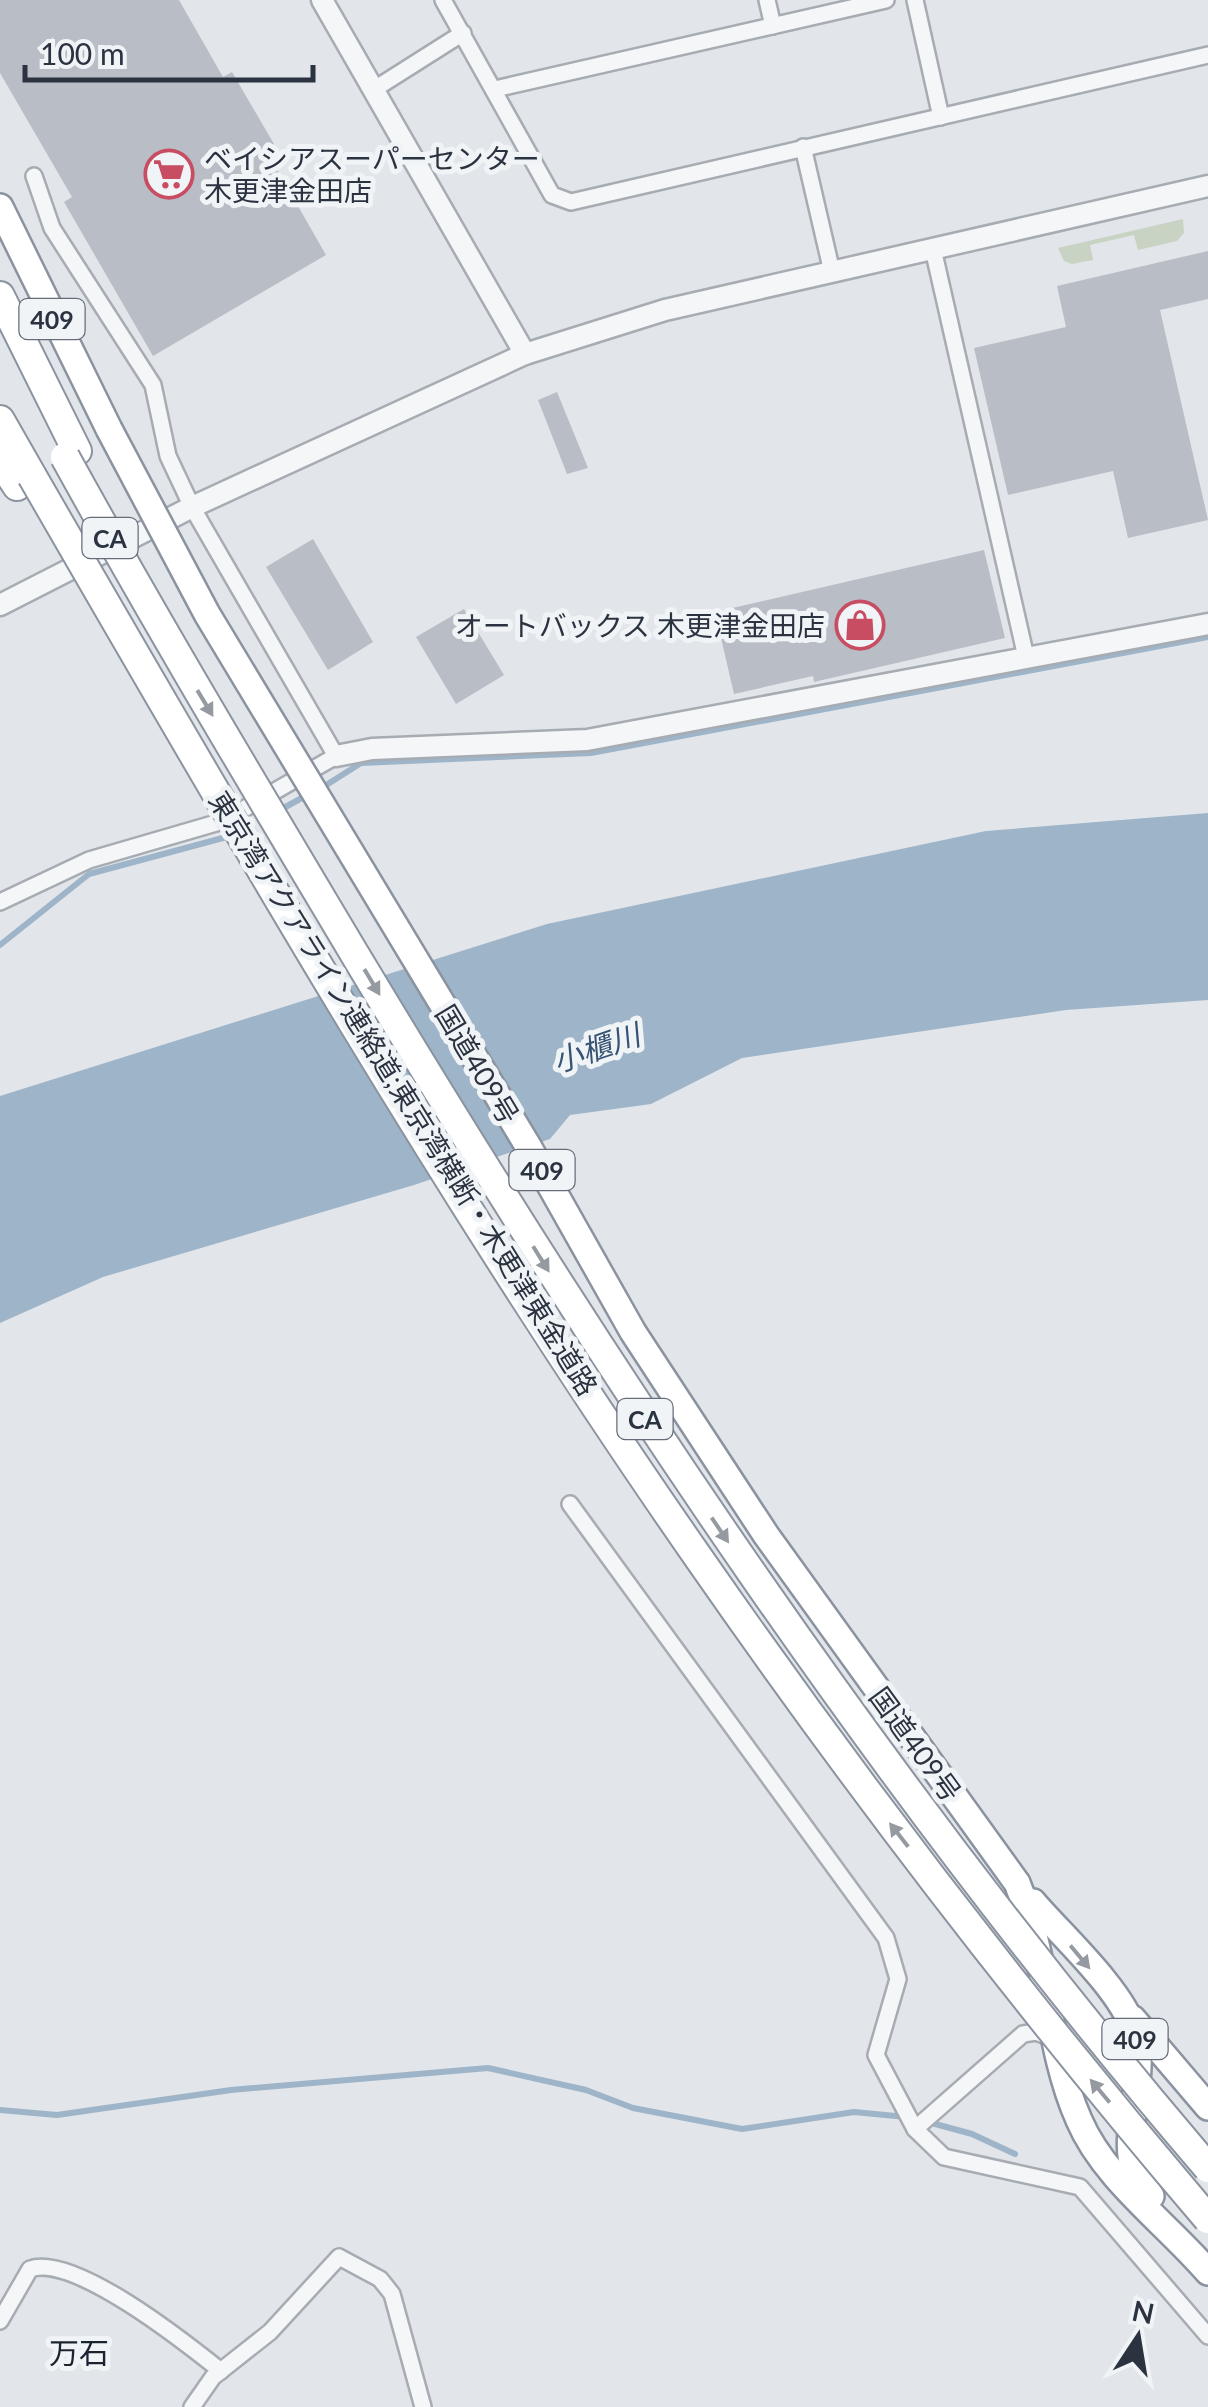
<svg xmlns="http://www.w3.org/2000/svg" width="1208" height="2407" viewBox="0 0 1208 2407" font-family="Lato,'Noto Sans JP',sans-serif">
	<rect width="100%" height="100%" fill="#e2e5e9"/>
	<polygon fill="#c8d3c3" points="1183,219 1184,233 1177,241 1138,250 1134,235 1090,245 1093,260 1072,264 1064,261 1058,248"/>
	<polygon fill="#9eb4c8" points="1208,813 1208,1000 1066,1010 742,1058 651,1104 570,1115 550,1139 414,1185 103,1277 0,1323 0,1096 547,924 986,831"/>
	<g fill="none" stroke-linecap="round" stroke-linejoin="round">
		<g stroke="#9eb4c8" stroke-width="6">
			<polyline points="320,789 361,763 591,753 1208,637"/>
			<polyline points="280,810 309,794"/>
			<polyline points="0,945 89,874 234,835"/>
			<polyline points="0,2110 57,2115 231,2090 488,2068 586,2090 633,2108 742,2129 854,2112 906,2117"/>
			<polyline points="928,2122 972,2134 1015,2154"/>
		</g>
	</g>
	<g fill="#b9bec6">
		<polygon points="0,0 179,0 223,77 232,72 274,144 266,150 326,255 153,356 64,202 72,197 0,73"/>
		<polygon points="1208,251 1208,299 1160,310 1208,520 1128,538 1113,471 1008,495 974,348 1066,327 1057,286"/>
		<polygon points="557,392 588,468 567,474 538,400"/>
		<polygon points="313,539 373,642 328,670 266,567"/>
		<polygon points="984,550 1005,638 814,682 813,676 734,694 715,612"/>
		<polygon points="464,609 504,675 456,704 416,637"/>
	</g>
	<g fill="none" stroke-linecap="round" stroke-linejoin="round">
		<g stroke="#a7acb3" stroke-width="20">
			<g id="minor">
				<polyline points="443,0 552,195 571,202 1208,55"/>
				<polyline points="767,0 773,26"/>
				<polyline points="915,0 941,117"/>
				<polyline points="495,89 886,0"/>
				<polyline points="373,90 463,33"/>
				<polyline points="803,147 832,272"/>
				<polyline points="933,249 1026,657"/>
				<polyline points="0,902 89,860 223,821 336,756 192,507 168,456 153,385 52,228 34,176"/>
				<polyline points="570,1504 886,1938 898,1979 876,2055 915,2129 944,2157 1080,2187 1208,2336"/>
				<polyline points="915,2129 1023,2034 1036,2032 1054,2039"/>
				<path d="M0 2321 30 2269C73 2253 186 2343 221 2371"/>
				<polyline points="192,2407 213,2377 270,2332 339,2257 380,2279 392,2294 423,2407"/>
			</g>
		</g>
		<g stroke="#a7acb3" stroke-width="25">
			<g id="tertiary">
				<polyline points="322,0 525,354"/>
				<polyline points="0,605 192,507 525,354 665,310 1208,186"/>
				<polyline points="336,756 372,749 587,740 1208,624"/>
			</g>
		</g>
		<g stroke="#8a939f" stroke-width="30">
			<g id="trunk">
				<polyline points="0,207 109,429"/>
				<path d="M1017 1883C1049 1960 1046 2046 1079 2120 1104 2179 1167 2224 1208 2272"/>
				<path d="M1033 1902C1062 1936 1120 1988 1134 2030 1148 2075 1121 2134 1134 2169 1138 2178 1146 2187 1151 2196"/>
				<polyline points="1133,2019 1208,2107"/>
			</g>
		</g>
		<g stroke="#8a939f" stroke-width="32">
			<g id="motorway">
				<polyline points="0,296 77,451"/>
				<polyline points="0,420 32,476"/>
				<polyline points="0,460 17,486"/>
			</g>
		</g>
		<use href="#minor" stroke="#f4f6f8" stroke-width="15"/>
		<use href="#tertiary" stroke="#f4f6f8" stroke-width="20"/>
		<use href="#trunk" stroke="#fff" stroke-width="25"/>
		<use href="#motorway" stroke="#fff" stroke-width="28"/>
		<g stroke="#8a939f" stroke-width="30" stroke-linecap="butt">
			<polyline id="trunk-bridge" points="109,429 207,614 528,1146 633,1332 766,1535 1017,1883"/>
		</g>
		<g stroke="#8a939f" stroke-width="32" stroke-linecap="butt">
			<g id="motorway-bridge">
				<path d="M65 457C158 626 258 792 357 958 612 1382 886 1792 1208 2168"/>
				<path d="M32 476C243 842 456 1210 698 1557 857 1786 1027 2007 1208 2219"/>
			</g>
		</g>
		<use href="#trunk-bridge" stroke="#fff" stroke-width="25"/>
		<use href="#motorway-bridge" stroke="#fff" stroke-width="28"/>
	</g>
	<defs><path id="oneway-solid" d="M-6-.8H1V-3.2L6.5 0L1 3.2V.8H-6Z" transform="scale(2.5)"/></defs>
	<g fill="#9599a0">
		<use href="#oneway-solid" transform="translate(205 703) rotate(59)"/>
		<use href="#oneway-solid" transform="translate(372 982) rotate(59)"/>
		<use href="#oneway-solid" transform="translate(541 1259) rotate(58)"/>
		<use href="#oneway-solid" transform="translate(720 1530) rotate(56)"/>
		<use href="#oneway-solid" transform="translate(899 1835) rotate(-128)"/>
		<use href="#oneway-solid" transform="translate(1080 1957) rotate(50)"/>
		<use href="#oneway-solid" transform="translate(1100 2091) rotate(-130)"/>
	</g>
	<defs>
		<g id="supermarket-ring" transform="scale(2.5)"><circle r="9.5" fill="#f1f4f7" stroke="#c84d63" stroke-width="1.5"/><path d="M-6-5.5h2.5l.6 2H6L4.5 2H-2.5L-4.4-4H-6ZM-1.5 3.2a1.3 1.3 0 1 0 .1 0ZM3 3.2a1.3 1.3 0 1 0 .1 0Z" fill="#c84d63"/></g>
		<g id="shop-ring" transform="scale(2.5)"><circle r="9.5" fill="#f1f4f7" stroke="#c84d63" stroke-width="1.5"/><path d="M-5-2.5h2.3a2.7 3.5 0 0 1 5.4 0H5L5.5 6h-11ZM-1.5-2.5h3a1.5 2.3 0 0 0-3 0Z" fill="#c84d63"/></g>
	</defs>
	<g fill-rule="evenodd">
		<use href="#supermarket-ring" x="169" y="174"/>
		<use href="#shop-ring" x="860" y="625"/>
	</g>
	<g text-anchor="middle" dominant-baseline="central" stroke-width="10" stroke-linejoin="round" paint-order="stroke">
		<g fill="#f1f4f7" stroke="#666d78" stroke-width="2.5">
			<rect x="19.5" y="299" width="65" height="40" rx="8"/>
			<rect x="82.5" y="518" width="55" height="40" rx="8"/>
			<rect x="509.5" y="1150" width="65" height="40" rx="8"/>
			<rect x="617.5" y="1399" width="55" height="40" rx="8"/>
			<rect x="1102.5" y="2019" width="65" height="40" rx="8"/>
		</g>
		<g font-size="25" font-weight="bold" fill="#2b3341">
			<text x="52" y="319">409</text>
			<text x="110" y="538">CA</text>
			<text x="542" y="1170">409</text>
			<text x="645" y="1419">CA</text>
			<text x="1135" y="2039">409</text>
		</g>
		<g font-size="28" fill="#2b3341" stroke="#f1f4f7" text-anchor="start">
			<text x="204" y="158">ベイシアスーパーセンター<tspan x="204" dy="32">木更津金田店</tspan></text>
			<text x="825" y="625" text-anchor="end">オートバックス 木更津金田店</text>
		</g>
		<g font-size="28" fill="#2b3341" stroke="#f1f4f7">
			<text transform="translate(478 1064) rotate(59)">国道409号</text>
			<text transform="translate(404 1093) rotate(58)">東京湾アクアライン連絡道;東京湾横断・木更津東金道路</text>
			<text transform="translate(916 1744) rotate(54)">国道409号</text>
		</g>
		<g font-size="30" font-style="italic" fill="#365373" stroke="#f1f4f7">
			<text transform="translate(596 1047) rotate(-19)">小櫃川</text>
		</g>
		<g font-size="30" fill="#1d2431" stroke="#f1f4f7">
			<text x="79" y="2352">万石</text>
		</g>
	</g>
	<g transform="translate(1138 2337) rotate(12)" stroke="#f1f4f7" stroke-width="8" paint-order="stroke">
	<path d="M0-8L18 38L0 25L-18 38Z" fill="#2b3341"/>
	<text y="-15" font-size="28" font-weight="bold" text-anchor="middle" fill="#2b3341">N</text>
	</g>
	<path d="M25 65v15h288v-15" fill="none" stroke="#2b3341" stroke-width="5"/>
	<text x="40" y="65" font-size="30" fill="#2b3341" stroke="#f1f4f7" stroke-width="8" paint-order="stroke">100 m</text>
</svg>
